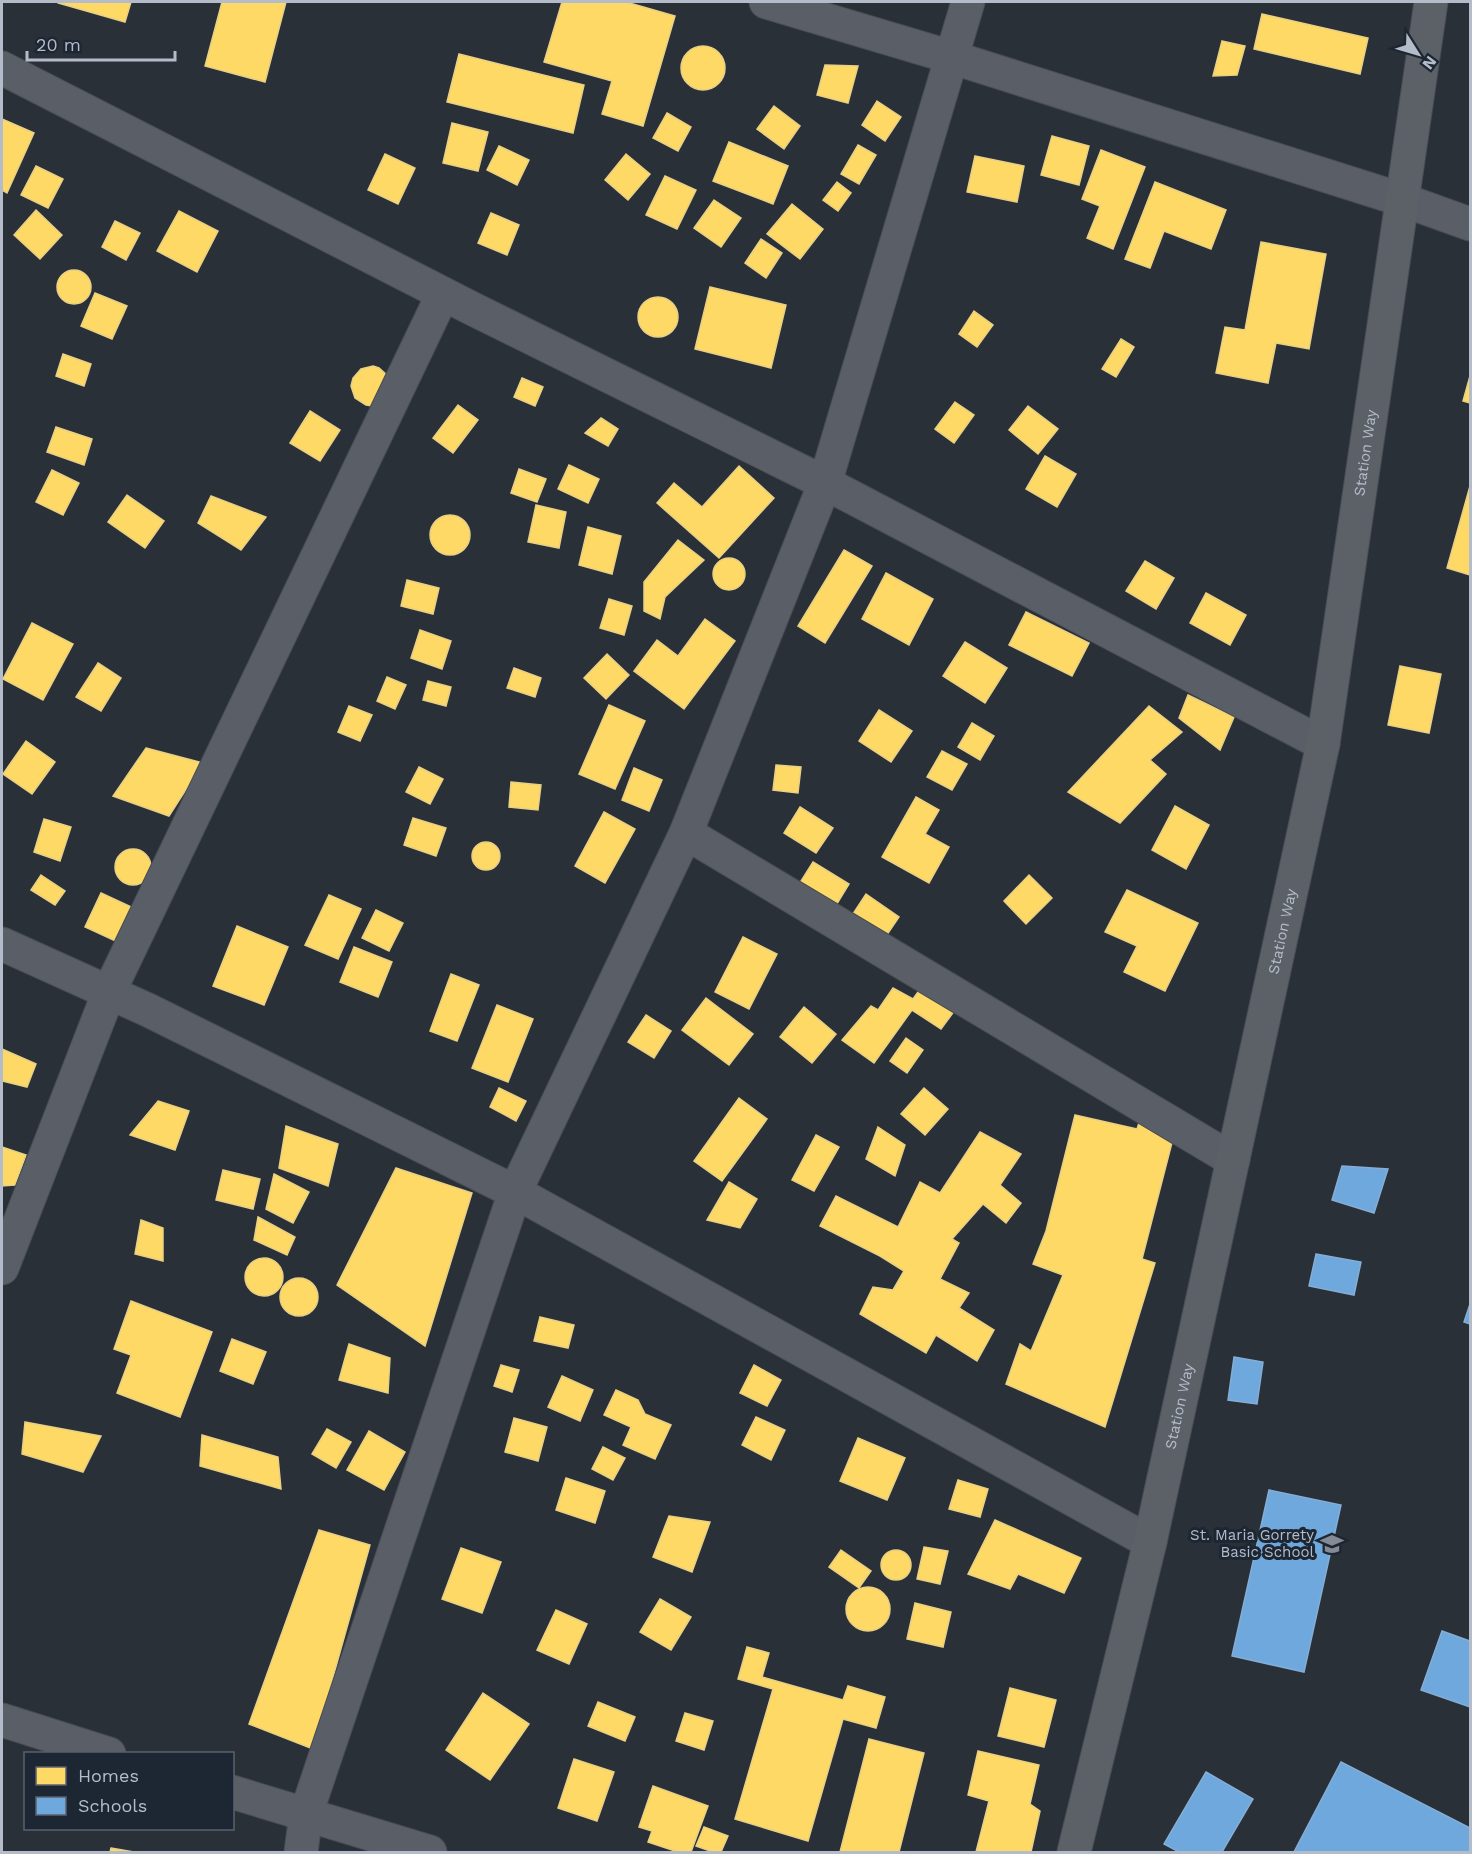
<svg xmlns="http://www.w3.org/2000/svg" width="1472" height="1854" viewBox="0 0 1472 1854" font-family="'Work Sans',sans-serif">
	<rect width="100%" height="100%" fill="#2a3038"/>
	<g fill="#ffd966" stroke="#e8d084" stroke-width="1.5">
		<polygon points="58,2 131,2 125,22 58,3"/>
		<polygon points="222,2 286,2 265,82 205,66"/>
		<polygon points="562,2 626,2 675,16 643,126 602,114 612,81 544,62"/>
		<polygon points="1262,14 1368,38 1360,74 1254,49"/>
		<polygon points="1222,41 1245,46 1237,75 1213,76"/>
		<circle cx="703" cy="68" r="22"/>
		<polygon points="459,54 584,85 573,133 447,102"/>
		<polygon points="825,65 858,66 848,103 817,95"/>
		<polygon points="877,101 901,117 885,141 862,125"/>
		<polygon points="774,106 800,126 784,149 757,129"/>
		<polygon points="667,113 691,127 678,151 653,138"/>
		<polygon points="2,119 34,133 7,193 2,190"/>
		<polygon points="452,123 488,132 478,171 443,163"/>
		<polygon points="1052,136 1089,146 1079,185 1041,175"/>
		<polygon points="729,142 788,166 773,204 713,181"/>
		<polygon points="858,145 876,155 859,184 841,174"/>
		<polygon points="499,146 529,160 517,185 487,170"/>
		<polygon points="1101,150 1145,167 1113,249 1087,238 1100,206 1082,199"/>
		<polygon points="385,154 415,168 398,204 368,190"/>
		<polygon points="626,154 650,174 628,200 605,180"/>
		<polygon points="975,156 1024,166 1017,202 967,192"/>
		<polygon points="36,166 63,179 48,208 21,195"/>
		<polygon points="665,176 696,190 677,229 646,215"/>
		<polygon points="837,182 851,193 838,211 823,200"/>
		<polygon points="1155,182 1226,210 1211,249 1164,231 1150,268 1125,259"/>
		<polygon points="714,200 741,218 721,247 694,228"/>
		<polygon points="792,204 823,229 800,259 767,234"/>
		<polygon points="36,210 62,235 40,259 14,235"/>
		<polygon points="179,211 218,231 197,272 157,251"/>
		<polygon points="491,213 519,225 507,255 478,243"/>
		<polygon points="115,221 140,233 126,260 102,247"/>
		<polygon points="761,239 782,253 766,278 745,263"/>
		<polygon points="1261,242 1326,254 1309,349 1276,343 1268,383 1216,373 1225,327 1245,330"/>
		<circle cx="74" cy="287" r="17"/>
		<polygon points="710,287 786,305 771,368 695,349"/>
		<polygon points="95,293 127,306 112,339 81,326"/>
		<circle cx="658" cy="317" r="20"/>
		<polygon points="974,311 993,325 977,347 959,334"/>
		<polygon points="1121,339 1134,347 1116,377 1102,369"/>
		<polygon points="63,354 91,364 84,386 56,376"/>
		<polygon points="373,366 379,368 389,377 372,406 366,405 355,398 351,386 353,378 361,369"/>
		<polygon points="1470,376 1470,403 1463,401"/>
		<polygon points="522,378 543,387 535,406 514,397"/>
		<polygon points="955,402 974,415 954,443 935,429"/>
		<polygon points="458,405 478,420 453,453 433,438"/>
		<polygon points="1028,406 1058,429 1038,454 1009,430"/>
		<polygon points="310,411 340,430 320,461 290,443"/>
		<polygon points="601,418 618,429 608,446 585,433"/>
		<polygon points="56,427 92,439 84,465 47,452"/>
		<polygon points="1045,456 1076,474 1057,507 1026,489"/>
		<polygon points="569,465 599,479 588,503 558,489"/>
		<polygon points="739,466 774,498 719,558 657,503 674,483 702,507"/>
		<polygon points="519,469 546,479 537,502 511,493"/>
		<polygon points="52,470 79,483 63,515 36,502"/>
		<polygon points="1470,486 1470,575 1447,568"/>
		<polygon points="127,495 164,521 145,548 108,522"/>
		<polygon points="211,496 266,517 241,550 198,523"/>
		<polygon points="536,505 566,512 559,548 528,542"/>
		<circle cx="450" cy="535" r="20"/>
		<polygon points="588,527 621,536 612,574 579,565"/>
		<polygon points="678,540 704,560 665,597 660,619 644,611 644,582"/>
		<polygon points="844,550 872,566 825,643 798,626"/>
		<circle cx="729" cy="574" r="16"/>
		<polygon points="1145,561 1174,578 1156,609 1126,591"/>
		<polygon points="886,573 933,599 909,645 862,619"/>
		<polygon points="407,580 439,588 433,614 401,606"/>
		<polygon points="1206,593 1246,615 1230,645 1190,623"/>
		<polygon points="609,599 632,606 624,635 600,628"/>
		<polygon points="1026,612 1089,643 1072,676 1009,645"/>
		<polygon points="705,619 735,641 684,709 634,671 657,640 678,656"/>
		<polygon points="32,623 73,644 43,700 3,679"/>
		<polygon points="420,630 451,641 442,669 411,658"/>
		<polygon points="965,642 1007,668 985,703 943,676"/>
		<polygon points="607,654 629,675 606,699 584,678"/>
		<polygon points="98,663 121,678 101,711 76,697"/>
		<polygon points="1400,666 1441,674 1429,733 1388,725"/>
		<polygon points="514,668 541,678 535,697 507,688"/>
		<polygon points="387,677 406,685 395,709 377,701"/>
		<polygon points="428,681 451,687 446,706 423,700"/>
		<polygon points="1188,695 1234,717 1220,750 1179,718"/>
		<polygon points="609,705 645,721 615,789 579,774"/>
		<polygon points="349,706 372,715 360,741 338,732"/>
		<polygon points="1149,706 1182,732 1150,760 1166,774 1120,823 1068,792"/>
		<polygon points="879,710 912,731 891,762 859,741"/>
		<polygon points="972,723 994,736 980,760 958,747"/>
		<polygon points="26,741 55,762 32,794 3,774"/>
		<polygon points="146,748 203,763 169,816 113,796"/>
		<polygon points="942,751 967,764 952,790 927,777"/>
		<polygon points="776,765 801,767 798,793 773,790"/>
		<polygon points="419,767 443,779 430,804 406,792"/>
		<polygon points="634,768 662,780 649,811 622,800"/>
		<polygon points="511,782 541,785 538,810 509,807"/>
		<polygon points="916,797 939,810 925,834 949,847 929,883 882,857"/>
		<polygon points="1175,806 1209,825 1186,869 1152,850"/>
		<polygon points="800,807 833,828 816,853 784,833"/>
		<polygon points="604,812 635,829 605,883 575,866"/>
		<polygon points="413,818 446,828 436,856 404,845"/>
		<polygon points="44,819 71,827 60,861 34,852"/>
		<circle cx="486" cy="856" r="14"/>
		<circle cx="133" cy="867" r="18"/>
		<polygon points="813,862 849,884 832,912 796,889"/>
		<polygon points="41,875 65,891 55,905 31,890"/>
		<polygon points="1029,875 1052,898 1026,924 1004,901"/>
		<polygon points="1127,890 1198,923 1165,991 1124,972 1137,946 1105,932"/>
		<polygon points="101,893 138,910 122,944 85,927"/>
		<polygon points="866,894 899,917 880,945 847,923"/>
		<polygon points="329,895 361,909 338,959 305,945"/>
		<polygon points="376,910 403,923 389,951 362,938"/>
		<polygon points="237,926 288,947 264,1005 213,986"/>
		<polygon points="743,937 777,954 749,1009 715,992"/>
		<polygon points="354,947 392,962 378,997 340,982"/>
		<polygon points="451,974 479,985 457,1041 430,1031"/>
		<polygon points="926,981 958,1006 941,1029 912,1010 874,1063 842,1040 871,1006 878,1010 893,988 913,999"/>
		<polygon points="706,998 753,1034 729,1065 682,1030"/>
		<polygon points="497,1005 533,1019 508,1082 472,1068"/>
		<polygon points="804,1007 836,1034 812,1063 780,1037"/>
		<polygon points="646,1015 671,1031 654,1058 628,1042"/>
		<polygon points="906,1038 923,1050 907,1073 890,1061"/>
		<polygon points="2,1049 36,1064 27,1087 2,1081"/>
		<polygon points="499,1088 526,1101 516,1121 490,1107"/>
		<polygon points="924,1088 948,1109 925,1135 901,1114"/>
		<polygon points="739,1098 767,1119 722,1181 694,1161"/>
		<polygon points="158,1101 189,1111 175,1150 130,1135"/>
		<polygon points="1075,1115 1137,1129 1141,1117 1176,1127 1142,1259 1155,1263 1105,1427 1006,1384 1020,1344 1031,1351 1063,1275 1033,1264 1046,1231"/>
		<polygon points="286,1126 338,1144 328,1186 279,1168"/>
		<polygon points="878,1127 905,1145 895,1176 866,1159"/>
		<polygon points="980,1132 1021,1154 1000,1185 1021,1203 1006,1223 983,1204 952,1239 959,1243 940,1279 969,1293 959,1308 994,1330 977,1361 936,1335 926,1353 860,1314 873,1287 893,1290 904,1271 880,1256 820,1226 836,1196 898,1227 920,1182 940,1193"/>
		<polygon points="816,1135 839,1147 814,1191 792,1180"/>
		<polygon points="2,1147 26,1155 15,1185 2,1186"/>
		<polygon points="396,1168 472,1193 425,1346 337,1285"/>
		<polygon points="223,1170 260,1179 253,1209 216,1200"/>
		<polygon points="274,1174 309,1192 293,1223 266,1209"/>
		<polygon points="729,1182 757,1199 740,1228 707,1220"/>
		<polygon points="258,1217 295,1237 287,1255 254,1240"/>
		<polygon points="141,1220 163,1228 163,1261 135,1254"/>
		<circle cx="264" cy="1277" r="19"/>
		<circle cx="299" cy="1297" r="19"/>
		<polygon points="131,1301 212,1332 180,1417 117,1393 131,1355 114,1349"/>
		<polygon points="540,1317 574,1325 568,1348 534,1341"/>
		<polygon points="232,1339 266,1352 253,1384 220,1371"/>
		<polygon points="349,1344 390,1358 388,1393 339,1380"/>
		<polygon points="501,1365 519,1370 512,1392 494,1386"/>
		<polygon points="754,1365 781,1380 767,1406 740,1393"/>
		<polygon points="562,1376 593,1390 580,1421 548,1407"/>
		<polygon points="616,1390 638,1400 645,1414 671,1425 655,1459 623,1445 631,1427 604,1415"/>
		<polygon points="756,1417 785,1430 771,1460 742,1445"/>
		<polygon points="514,1418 547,1427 538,1461 505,1452"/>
		<polygon points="25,1422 101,1436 83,1472 22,1454"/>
		<polygon points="327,1429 351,1442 336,1468 312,1454"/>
		<polygon points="369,1431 405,1452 384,1490 347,1470"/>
		<polygon points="202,1435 278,1457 281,1489 200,1466"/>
		<polygon points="858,1438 905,1458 887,1500 840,1481"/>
		<polygon points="603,1447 625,1458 613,1480 592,1469"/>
		<polygon points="566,1478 605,1491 595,1523 556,1510"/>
		<polygon points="958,1480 988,1489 980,1517 949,1509"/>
		<polygon points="669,1516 710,1522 692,1572 653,1557"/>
		<polygon points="995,1520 1081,1558 1064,1593 1018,1574 1010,1589 968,1574"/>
		<polygon points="319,1530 370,1545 313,1749 249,1724"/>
		<polygon points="924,1547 948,1551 940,1584 917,1579"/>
		<polygon points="461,1548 501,1562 482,1613 442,1599"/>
		<circle cx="896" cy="1565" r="15"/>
		<polygon points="841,1550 871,1571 859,1588 829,1567"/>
		<circle cx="868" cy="1609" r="22"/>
		<polygon points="660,1599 691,1617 671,1650 640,1632"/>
		<polygon points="915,1603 951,1612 943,1647 907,1639"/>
		<polygon points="556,1610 587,1624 569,1664 537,1650"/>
		<polygon points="747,1647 769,1653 762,1677 843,1700 848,1686 885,1697 876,1728 843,1719 808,1841 735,1819 773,1689 738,1679"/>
		<polygon points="1010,1688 1056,1700 1044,1747 998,1736"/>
		<polygon points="483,1693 529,1724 490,1780 446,1750"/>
		<polygon points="598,1702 635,1717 625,1741 588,1726"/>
		<polygon points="685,1713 713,1721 704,1750 676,1741"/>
		<polygon points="869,1739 924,1753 899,1852 840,1852"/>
		<polygon points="978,1751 1039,1765 1030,1804 1040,1811 1031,1852 976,1852 989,1801 968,1795"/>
		<polygon points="574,1759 614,1772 597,1821 558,1808"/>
		<polygon points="653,1786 708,1806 691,1852 678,1852 648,1842 652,1831 639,1827"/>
		<polygon points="704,1827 728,1836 721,1852 713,1852 696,1846"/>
		<polygon points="111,1848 134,1852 110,1852"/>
	</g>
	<g fill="#6fa8dc" stroke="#84aed6" stroke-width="1.5">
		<polygon points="1342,1166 1388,1169 1374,1213 1332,1200"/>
		<polygon points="1316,1254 1361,1262 1354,1295 1309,1286"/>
		<polygon points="1470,1304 1470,1324 1464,1322"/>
		<polygon points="1234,1357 1263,1362 1257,1404 1228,1400"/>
		<polygon points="1269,1490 1341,1505 1304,1672 1232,1656"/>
		<polygon points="1442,1631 1470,1641 1470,1707 1421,1690"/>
		<polygon points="1341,1762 1470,1828 1470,1852 1294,1852"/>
		<polygon points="1206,1772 1253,1799 1222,1852 1179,1852 1164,1844"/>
	</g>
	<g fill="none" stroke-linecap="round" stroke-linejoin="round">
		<g stroke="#484c53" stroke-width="35">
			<g id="minor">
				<polyline points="766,2 951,57 1403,200 1470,224"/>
				<polyline points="2,68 473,309 825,483 1323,744"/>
				<polyline points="686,833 1233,1160"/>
				<polyline points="2,944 148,1010 515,1192 1150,1542"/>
				<polyline points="2,1268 109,992 443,294"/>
				<polyline points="2,1720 109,1754"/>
				<polyline points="232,1792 430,1852"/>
				<polyline points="301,1852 306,1814 515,1192 686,833 825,483 968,2"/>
			</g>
		</g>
		<g stroke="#484c55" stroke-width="35">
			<g id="major">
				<path id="s1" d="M1074 1852 1150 1542 1323 744 1431 2"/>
			</g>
		</g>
		<use href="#minor" stroke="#5a5e66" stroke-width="33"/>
		<use href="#major" stroke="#5c6168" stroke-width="33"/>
	</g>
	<defs>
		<g id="school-bare" transform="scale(1.8)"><path d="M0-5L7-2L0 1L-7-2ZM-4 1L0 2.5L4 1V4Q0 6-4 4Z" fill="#848b96" stroke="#1d2633" stroke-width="2.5" paint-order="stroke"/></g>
	</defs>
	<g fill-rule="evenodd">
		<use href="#school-bare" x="1332" y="1544"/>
	</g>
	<g text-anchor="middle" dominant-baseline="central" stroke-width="6" stroke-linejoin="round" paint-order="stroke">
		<g font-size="15" fill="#b4bcc9" stroke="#1d2633">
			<text stroke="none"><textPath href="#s1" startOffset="1430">Station Way</textPath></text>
			<text stroke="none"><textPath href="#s1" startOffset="944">Station Way</textPath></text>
			<text stroke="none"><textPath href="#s1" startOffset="458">Station Way</textPath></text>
		</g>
		<g font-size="15" fill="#b4bcc9" stroke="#1d2633" text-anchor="end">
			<text x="1314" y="1535">St. Maria Gorrety<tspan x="1314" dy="17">Basic School</tspan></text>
		</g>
	</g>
	<rect width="1472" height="1854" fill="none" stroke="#b4bcc9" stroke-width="6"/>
	<rect x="24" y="1752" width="210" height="78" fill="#1d2633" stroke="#59626f" stroke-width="1.5"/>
	<rect x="36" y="1767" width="30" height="18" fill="#ffd966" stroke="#59626f" stroke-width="1.5"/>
	<text x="78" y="1782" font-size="18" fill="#b4bcc9">Homes</text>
	<rect x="36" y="1797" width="30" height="18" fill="#6fa8dc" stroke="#59626f" stroke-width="1.5"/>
	<text x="78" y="1812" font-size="18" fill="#b4bcc9">Schools</text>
	<g transform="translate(1418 54) rotate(127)" stroke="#1d2633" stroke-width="4.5" paint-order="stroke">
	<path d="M0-4.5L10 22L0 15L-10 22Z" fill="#b4bcc9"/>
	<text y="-9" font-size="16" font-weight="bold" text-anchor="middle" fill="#b4bcc9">N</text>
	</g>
	<path d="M27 51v9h148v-9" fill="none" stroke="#b4bcc9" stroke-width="3"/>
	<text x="36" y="51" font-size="18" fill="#b4bcc9" stroke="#1d2633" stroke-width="4.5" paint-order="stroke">20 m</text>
</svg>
